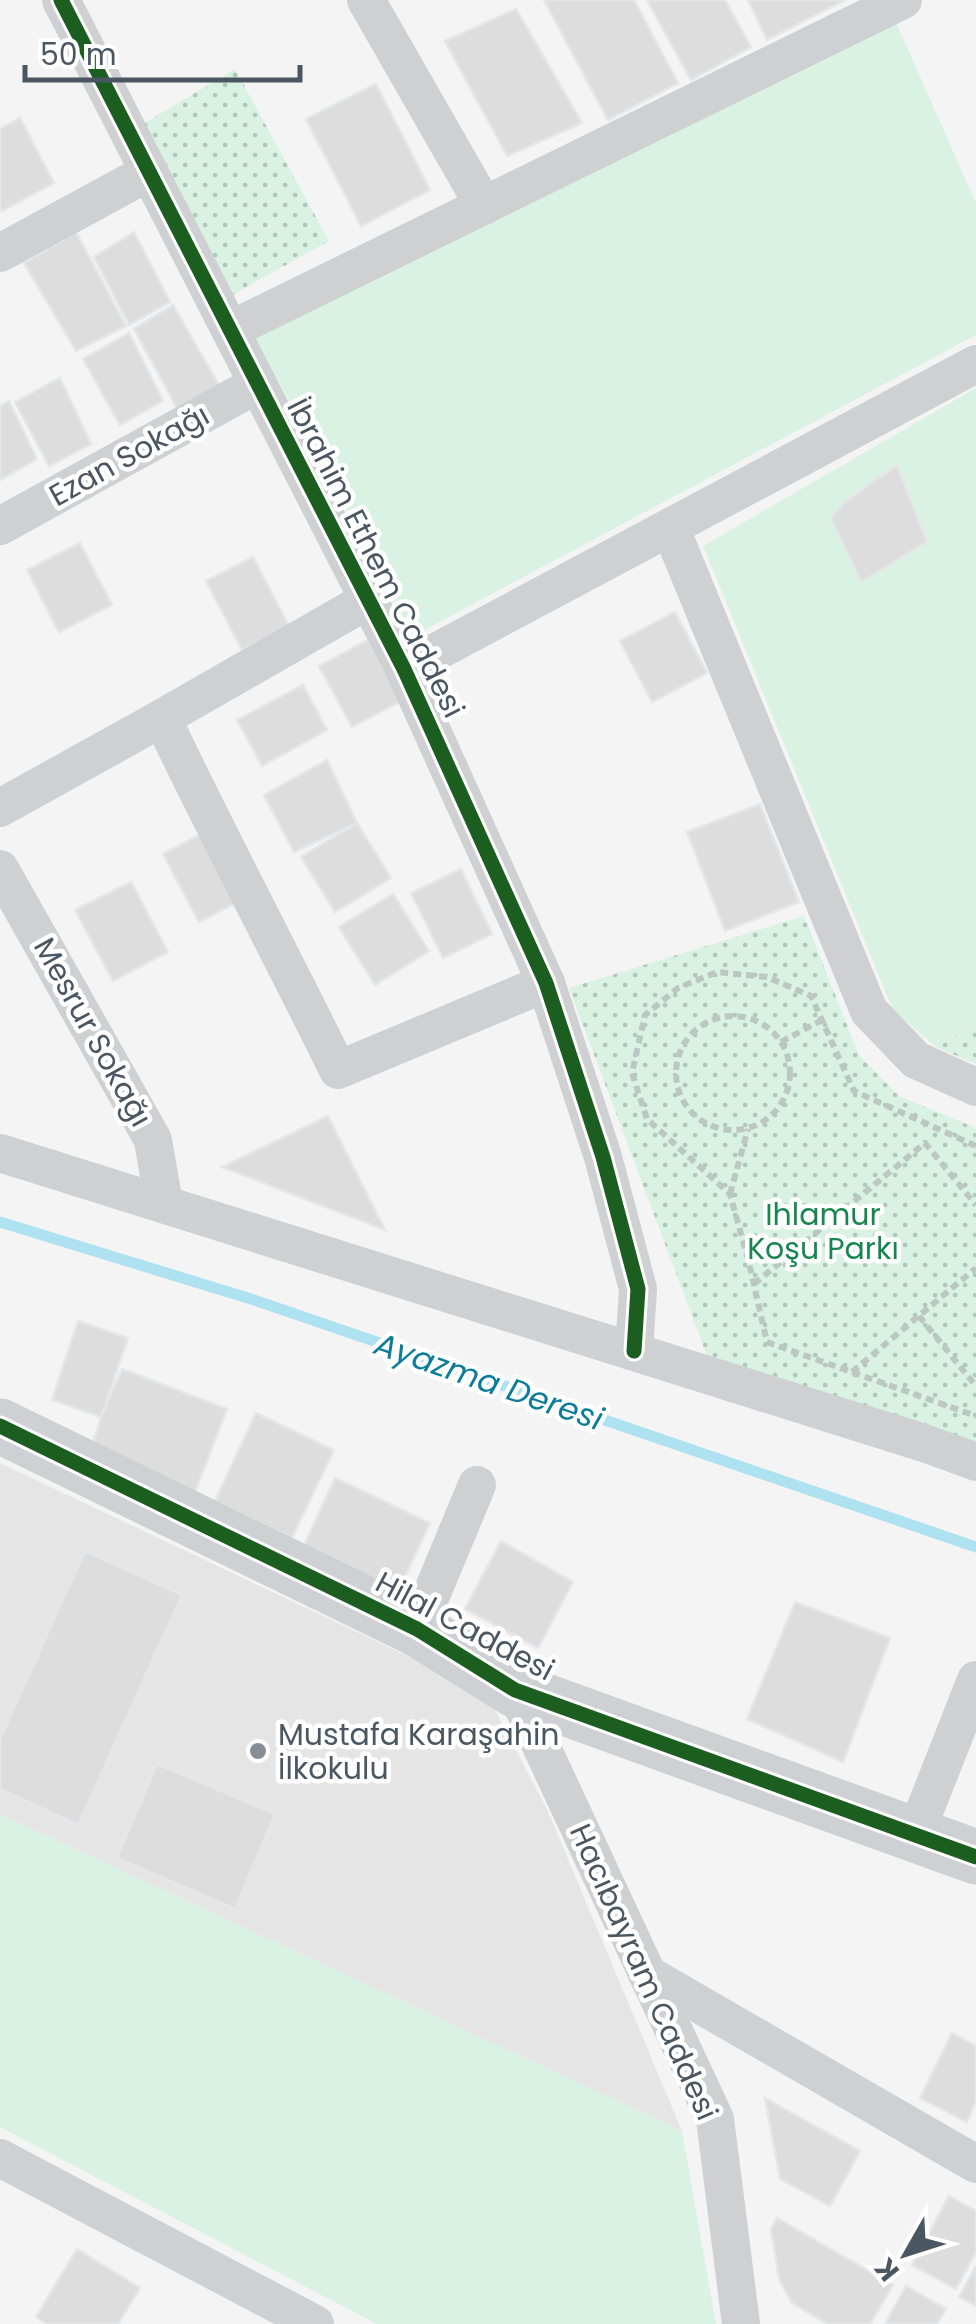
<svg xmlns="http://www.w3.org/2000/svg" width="976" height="2324" viewBox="0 0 976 2324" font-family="Poppins,sans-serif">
	<defs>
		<pattern id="park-dots" width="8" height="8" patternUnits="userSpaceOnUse" patternTransform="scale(2.5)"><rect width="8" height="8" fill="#d9f2e3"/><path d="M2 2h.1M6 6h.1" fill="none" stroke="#b2c7bb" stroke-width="1.8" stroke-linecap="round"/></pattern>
	</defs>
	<rect width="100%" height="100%" fill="#f4f4f4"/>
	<polygon fill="#e6e5e6" points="0,1463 486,1693 547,1809 682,2131 0,1814"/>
	<g fill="#d9f2e3">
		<polygon points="895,20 976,203 976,335 413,636 252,331"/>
		<polygon points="976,388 976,1026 936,1047 893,1010 703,546"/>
		<polygon points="0,1814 682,2131 716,2324 377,2324 0,2127"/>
	</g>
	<g fill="url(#park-dots)">
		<polygon points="235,69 329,241 225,299 133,130"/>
		<polygon points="804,916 859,1055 899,1096 976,1128 976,1445 707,1356 569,988"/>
		<polygon points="976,1026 976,1064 936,1047"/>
	</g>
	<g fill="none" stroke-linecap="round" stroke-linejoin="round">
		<polyline stroke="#aee2f0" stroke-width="11" points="0,1222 251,1299 976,1547"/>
	</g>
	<g fill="#ddddde" stroke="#e5e6e7" stroke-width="2.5">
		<polygon points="544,0 634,0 678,83 608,120"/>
		<polygon points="647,0 725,0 751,47 691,80"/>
		<polygon points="748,0 845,0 767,40"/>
		<polygon points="516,9 582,123 507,156 445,41"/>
		<polygon points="376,84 430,190 361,226 306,119"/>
		<polygon points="20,118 54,183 2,211 0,207 0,129"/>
		<polygon points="76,232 126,326 76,351 24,263"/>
		<polygon points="134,232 170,302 129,325 94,257"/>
		<polygon points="173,305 219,385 178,410 134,329"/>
		<polygon points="129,333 163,401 120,425 83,359"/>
		<polygon points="60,378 91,444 49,466 15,402"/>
		<polygon points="9,401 37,459 0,480 0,406"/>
		<polygon points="897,465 927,542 861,582 831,518 845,502"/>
		<polygon points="80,543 112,605 59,632 27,570"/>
		<polygon points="253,557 289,626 242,650 206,581"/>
		<polygon points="675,612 707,673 652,702 620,641"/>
		<polygon points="368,640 401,701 352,727 319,666"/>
		<polygon points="303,685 327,730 262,766 237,720"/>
		<polygon points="327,760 357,823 294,852 264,795"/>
		<polygon points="760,804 799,902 725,931 687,832"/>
		<polygon points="357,823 391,878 335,912 301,857"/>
		<polygon points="214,827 251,895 199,922 163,854"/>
		<polygon points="461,869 492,934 443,958 411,893"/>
		<polygon points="131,882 168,952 113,981 75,910"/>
		<polygon points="393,894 429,951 375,985 339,927"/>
		<polygon points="328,1116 385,1230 222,1167"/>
		<polygon points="78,1321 128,1338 101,1417 52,1400"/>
		<polygon points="122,1369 227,1409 194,1495 90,1455 101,1417"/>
		<polygon points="256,1413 334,1450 292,1538 215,1501"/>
		<polygon points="335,1478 430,1523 395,1598 300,1554"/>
		<polygon points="501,1541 573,1582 538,1648 465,1609"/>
		<polygon points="85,1551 182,1595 78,1825 0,1789 0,1739"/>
		<polygon points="795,1602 890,1638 843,1762 747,1719"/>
		<polygon points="157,1764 275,1814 235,1909 117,1858"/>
		<polygon points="952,2033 976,2046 976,2100 967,2122 920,2098"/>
		<polygon points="765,2098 860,2151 830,2206 780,2179"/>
		<polygon points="949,2196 976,2211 976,2252 956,2289 912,2265"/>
		<polygon points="777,2218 893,2285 870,2324 828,2324 792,2303 779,2279 771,2229"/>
		<polygon points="77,2249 140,2288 118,2324 47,2324 36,2317"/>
		<polygon points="976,2266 976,2306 959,2297"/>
		<polygon points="906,2286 946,2309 937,2324 885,2324"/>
	</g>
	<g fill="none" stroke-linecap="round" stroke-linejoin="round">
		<g stroke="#bcc7c4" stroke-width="6" stroke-dasharray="8 5" stroke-linecap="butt">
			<circle cx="733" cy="1073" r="57"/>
			<polyline points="781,1042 822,1020"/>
			<polyline points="976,1146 854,1091 811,996 767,977 717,972 678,988 645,1015 632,1073 647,1119 730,1194 749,1263 767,1342 976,1416"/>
			<polyline points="730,1194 748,1129"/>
			<polyline points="754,1284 925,1143 976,1205"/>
			<polyline points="919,1316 976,1386"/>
			<polyline points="852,1372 976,1268"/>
		</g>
		<g stroke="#ced0d2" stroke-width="38">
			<polyline points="61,0 404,669 546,983 603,1157 638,1289 634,1351"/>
			<polyline points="366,0 484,206"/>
			<polyline points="0,253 149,172"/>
			<polyline points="230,330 903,0"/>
			<polyline points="0,526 258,384"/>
			<polyline points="670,527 869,1011 916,1060 976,1087"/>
			<polyline points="404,669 976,364"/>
			<polyline points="162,718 368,600"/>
			<path d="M0 808 162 718C218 836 280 952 338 1070L546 983"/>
			<polyline points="0,869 153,1140 164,1204"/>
			<polyline points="0,1153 924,1443 976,1462"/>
			<polyline points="417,1629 477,1485"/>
			<polyline points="515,1690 715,2119 741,2324"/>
			<polyline points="915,1835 976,1680"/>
			<polyline points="647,1974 976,2164"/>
			<polyline points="0,2158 315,2324"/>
		</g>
		<polyline stroke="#ced0d4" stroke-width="55" points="0,1426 417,1629 515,1690 976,1857"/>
		<g stroke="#fff" stroke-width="21">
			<g id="cycleway">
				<polyline points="61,0 404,669 546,983 603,1157 638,1289 634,1351"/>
				<polyline points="0,1426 417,1629 515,1690 976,1857"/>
			</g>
		</g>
		<use href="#cycleway" stroke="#1b5e20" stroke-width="15"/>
	</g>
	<circle fill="#868d94" stroke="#fff" stroke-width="4" cx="258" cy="1751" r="10"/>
	<g text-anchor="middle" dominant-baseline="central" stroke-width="9" stroke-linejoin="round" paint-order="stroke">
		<g font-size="30" fill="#4a5661" stroke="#fff">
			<text transform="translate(129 455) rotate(-29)">Ezan Sokağı</text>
			<text transform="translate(376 558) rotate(63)">İbrahim Ethem Caddesi</text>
			<text transform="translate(93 1032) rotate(61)">Mesrur Sokağı</text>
			<text transform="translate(465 1626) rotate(28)">Hilal Caddesi</text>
			<text transform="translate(644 1972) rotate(66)">Hacıbayram Caddesi</text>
		</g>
		<g font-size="30" fill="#17864f" stroke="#fff">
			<text x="823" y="1214">Ihlamur<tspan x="823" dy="34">Koşu Parkı</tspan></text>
		</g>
		<g font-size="30" fill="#4a5661" stroke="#fff" text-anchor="start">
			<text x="278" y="1734">Mustafa Karaşahin<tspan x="278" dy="34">İlkokulu</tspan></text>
		</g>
		<g font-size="32" font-style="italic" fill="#0c7c9b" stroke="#fff">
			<text transform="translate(489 1381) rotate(19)">Ayazma Deresi</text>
		</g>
	</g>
	<g transform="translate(906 2254) rotate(231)" stroke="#ffffff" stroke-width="8" paint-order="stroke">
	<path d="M0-8L18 38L0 25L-18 38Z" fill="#4a5661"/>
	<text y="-15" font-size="28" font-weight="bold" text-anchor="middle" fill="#4a5661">K</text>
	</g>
	<path d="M25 65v15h275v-15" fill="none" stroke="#4a5661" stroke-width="5"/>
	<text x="40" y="65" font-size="30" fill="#4a5661" stroke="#ffffff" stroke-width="8" paint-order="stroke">50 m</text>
</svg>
